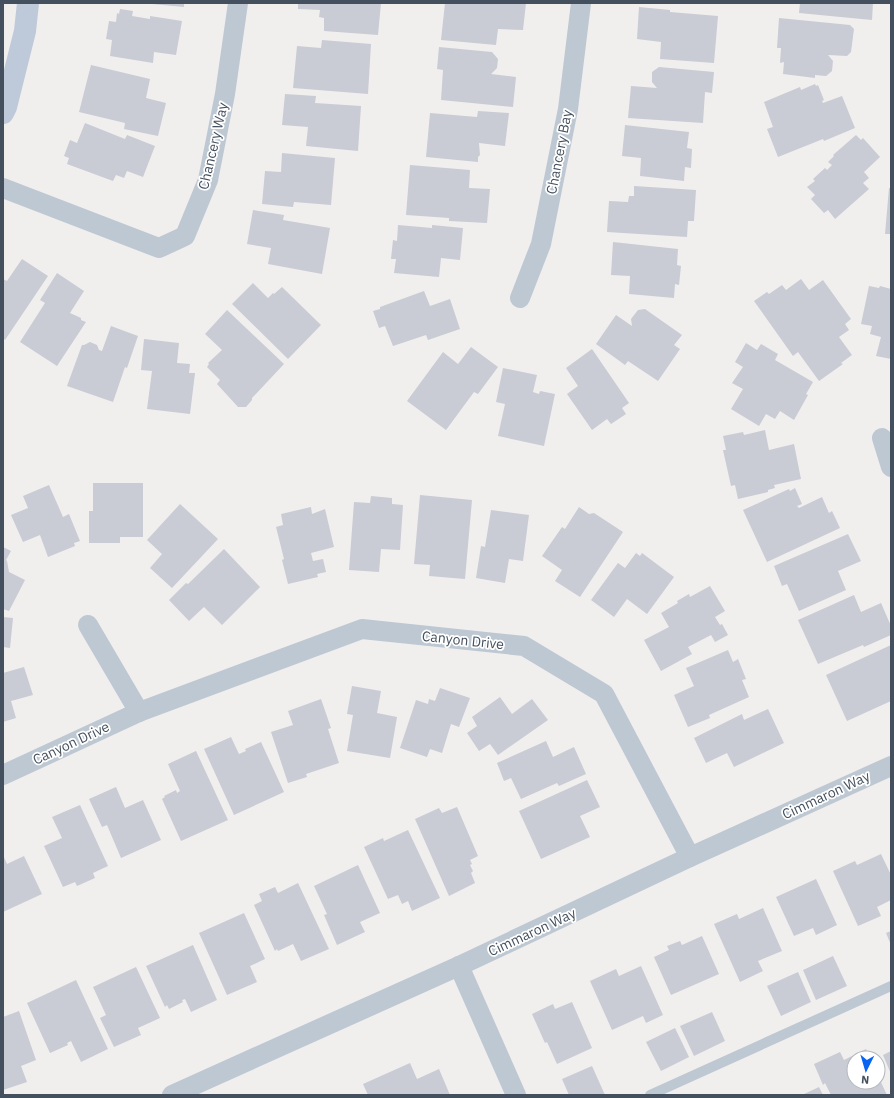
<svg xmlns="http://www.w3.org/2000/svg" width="894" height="1098" viewBox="0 0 894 1098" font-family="'IBM Plex Sans',sans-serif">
	<rect width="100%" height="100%" fill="#f1eeee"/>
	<g fill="#c9ccd4">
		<polygon points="152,3 184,3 184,7 152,4"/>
		<polygon points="298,3 381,3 378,35 324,31 324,18 319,17 320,10 298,9"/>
		<polygon points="445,3 526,3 523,30 498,29 496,45 441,40"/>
		<polygon points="800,3 873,3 872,20 799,13"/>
		<polygon points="639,7 670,10 670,12 718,16 714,63 660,59 661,42 637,39"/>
		<polygon points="120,9 133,11 132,16 150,19 150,16 182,21 176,55 154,52 153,63 110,56 112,40 106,39 109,21 116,22 117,13 119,14"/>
		<polygon points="779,18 850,25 854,29 851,52 847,56 828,55 833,61 832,71 826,76 815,75 815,78 783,74 784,62 780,63 781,48 777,48"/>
		<polygon points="322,40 371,44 368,94 293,88 297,46 321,48"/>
		<polygon points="439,47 492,52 498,59 497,68 491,74 516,77 513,107 441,100 443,70 437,69"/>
		<polygon points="91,65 150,79 146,98 166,103 158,136 124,129 125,123 79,112"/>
		<polygon points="659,67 714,72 712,93 705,92 703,123 628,118 631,86 657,88 652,82 652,72"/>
		<polygon points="815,84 816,86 818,85 824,100 822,101 823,103 842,96 855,128 824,141 823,139 778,157 767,129 773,127 764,102 800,87 801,90"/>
		<polygon points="285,94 316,96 315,103 361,106 358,151 306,146 308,127 282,125"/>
		<polygon points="478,111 509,113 505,146 479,143 480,155 478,157 478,162 426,157 430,113 477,117"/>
		<polygon points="85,123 125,139 127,135 155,146 143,177 127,171 124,178 116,175 113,181 67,164 69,158 64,156 70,140 77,143"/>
		<polygon points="625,125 689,132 687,148 692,149 691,168 685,167 684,181 640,176 641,158 622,156"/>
		<polygon points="856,135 861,140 863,138 880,157 864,172 869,178 863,183 869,189 835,219 828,210 824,213 811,199 815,195 807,187 815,181 813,179 825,168 827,170 832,165 828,162 834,156 833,155"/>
		<polygon points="282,153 335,158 331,205 294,202 293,207 262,204 265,171 281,172"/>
		<polygon points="410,165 470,170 469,188 490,189 487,223 449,221 449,218 406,215"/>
		<polygon points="634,186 696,190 694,221 688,221 687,237 607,232 609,201 628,202 629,196 634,196"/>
		<polygon points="889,188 891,188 891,234 885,234"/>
		<polygon points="253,210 284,215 283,220 330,228 322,274 268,264 271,248 247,244"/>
		<polygon points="398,225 432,228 432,225 463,228 460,260 441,258 439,277 394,273 396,259 391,259 393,240 397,241"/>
		<polygon points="613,242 678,249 677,265 681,266 679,285 675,284 674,298 629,294 630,276 611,275"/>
		<polygon points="22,259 48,276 5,340 3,338 3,279 7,281"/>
		<polygon points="57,273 84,291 70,313 81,318 81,320 86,322 57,366 20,342 45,303 40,300"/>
		<polygon points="801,279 809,290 823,280 851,319 845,324 849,330 839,337 852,355 841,363 843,364 819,381 798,352 793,356 754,301 767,292 769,294 782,285 786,290"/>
		<polygon points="253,283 268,298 273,293 274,294 282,287 321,325 288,359 232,304"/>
		<polygon points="869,286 879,288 880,286 891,289 891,359 876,356 881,337 870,334 872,326 861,324"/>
		<polygon points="424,291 430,306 450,299 460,329 428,340 426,335 393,346 385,326 379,328 373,311 380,309 380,307"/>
		<polygon points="645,309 682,335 674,345 680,349 658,381 628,361 625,365 596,344 616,315 632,326 631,319 638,310"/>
		<polygon points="227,310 284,364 252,398 252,400 246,407 238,407 217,384 220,380 207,367 209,364 208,363 222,350 205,334"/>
		<polygon points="111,326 138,336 127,368 125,367 113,402 67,386 82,345 84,345 90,342 97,345 99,350 102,351"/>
		<polygon points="144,339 179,343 177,363 190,364 189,373 195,373 190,414 147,409 152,371 141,370"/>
		<polygon points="746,343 757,350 761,344 778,354 775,360 813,382 806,394 808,395 794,420 780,411 775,419 766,414 759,426 731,409 743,389 732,383 743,367 735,362"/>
		<polygon points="471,347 498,367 478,394 474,392 446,430 407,401 443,352 458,364"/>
		<polygon points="592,349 629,403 622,408 626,414 611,424 607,419 592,430 567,394 578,386 566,368"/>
		<polygon points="503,368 537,375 533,392 539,394 540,391 555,394 544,446 498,436 505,404 496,402"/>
		<polygon points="765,430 769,450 794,444 801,479 774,485 775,488 768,490 768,492 738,499 735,485 731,486 723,450 726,450 723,436 743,432 744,435"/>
		<polygon points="93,483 143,483 143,537 120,537 120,543 89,543 89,511 93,511"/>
		<polygon points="49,485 63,517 69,514 80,541 74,543 75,546 48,557 40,535 23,542 11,515 28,508 23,496"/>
		<polygon points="795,488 802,504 797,506 799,508 822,497 829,513 832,511 840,528 767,562 743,510 789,489 790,491"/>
		<polygon points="420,495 472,500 465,579 429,576 430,565 414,564"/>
		<polygon points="371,496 392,498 392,504 403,505 400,550 381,549 379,572 349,570 354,502 370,503"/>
		<polygon points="180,504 218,539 172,588 150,568 162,554 147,540"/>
		<polygon points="311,507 312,514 325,509 334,547 311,553 313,561 323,559 326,572 317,574 318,577 288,584 282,560 284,559 276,527 283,525 281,514"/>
		<polygon points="579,507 589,514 594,513 623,532 580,597 555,581 562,570 542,556 562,527 565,529"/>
		<polygon points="491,510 529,515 523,561 509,559 505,583 476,578 481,546 485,547"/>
		<polygon points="848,534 861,561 838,571 846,590 799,611 787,584 782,586 774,566"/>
		<polygon points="3,547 11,551 6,560 7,561 9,572 25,580 9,611 3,609"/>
		<polygon points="224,549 260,587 222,625 204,607 189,621 169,600 186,583 188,584"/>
		<polygon points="636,553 640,556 642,553 674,577 647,614 627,599 614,617 591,600 618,563 625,568"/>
		<polygon points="710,586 725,611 715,617 720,625 722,624 728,635 715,642 711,635 688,647 692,654 661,671 644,640 669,627 661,613 678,603 677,601 689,594 690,597"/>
		<polygon points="854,595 861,612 881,603 891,626 891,635 864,647 863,645 818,664 798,620"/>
		<polygon points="3,617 13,618 10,648 3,647"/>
		<polygon points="891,645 891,701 847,721 826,675"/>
		<polygon points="728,650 733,662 738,659 746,679 742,680 749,697 709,715 710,718 688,727 674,695 694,686 686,668"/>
		<polygon points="24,667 33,695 11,701 16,718 3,722 3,673"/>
		<polygon points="352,686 381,691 377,713 397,717 390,758 347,751 353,715 347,714"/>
		<polygon points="440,688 470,698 459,727 451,724 442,753 430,749 427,757 400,748 416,700 428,704 429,699 435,701"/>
		<polygon points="500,697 512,714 532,699 548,720 498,755 490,744 479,751 467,733 477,726 472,717"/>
		<polygon points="321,699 331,728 328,729 339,763 306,774 307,777 288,783 271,732 293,725 288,711"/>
		<polygon points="768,709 784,743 734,767 727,753 706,763 694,738 742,714 744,720"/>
		<polygon points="231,737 239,754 246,751 245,749 261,742 284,792 234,815 204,749"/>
		<polygon points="546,741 553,757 574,747 586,774 559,786 557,783 521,799 511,778 504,781 497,763"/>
		<polygon points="196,751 228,820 181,841 162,799 165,797 164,796 176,790 177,793 180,791 168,764"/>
		<polygon points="587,780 600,807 580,816 590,837 541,859 519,811"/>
		<polygon points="116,787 125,808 143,800 161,840 121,858 107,825 102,827 89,799"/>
		<polygon points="80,805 108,866 93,873 95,878 77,886 75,882 63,887 44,846 62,838 52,817"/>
		<polygon points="457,807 478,856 470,860 472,864 470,865 473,871 471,873 475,883 449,896 415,819 439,808 442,813"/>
		<polygon points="408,830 440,898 412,911 408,901 402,904 398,895 388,899 364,847 383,838 384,841"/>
		<polygon points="881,854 891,875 891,900 877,907 881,916 858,926 833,871 855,861 857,865"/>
		<polygon points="3,855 7,864 24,856 42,894 3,912"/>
		<polygon points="358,865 380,913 360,922 365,932 337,945 324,915 327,914 314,886"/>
		<polygon points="816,879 837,925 816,935 813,928 794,936 776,897"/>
		<polygon points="298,883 329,949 301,961 293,944 278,951 277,949 275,951 254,905 262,901 259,894 275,887 278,893"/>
		<polygon points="763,908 782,951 758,961 763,971 740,982 714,924 737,914 739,919"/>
		<polygon points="244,913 265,959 250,966 257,982 227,995 199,933"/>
		<polygon points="891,931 891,945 886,933"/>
		<polygon points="702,936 719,974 671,995 654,957 669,950 667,946 680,941 682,945"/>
		<polygon points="193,945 217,1000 191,1012 185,999 182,1000 183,1002 169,1009 167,1005 165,1007 146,966"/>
		<polygon points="833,956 847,986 816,1000 803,970"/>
		<polygon points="641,966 663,1015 646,1023 643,1016 612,1030 590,981 616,969 619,976"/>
		<polygon points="136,967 160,1018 138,1028 141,1035 114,1047 100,1018 106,1015 93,987"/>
		<polygon points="798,972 811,1002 781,1016 767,986"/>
		<polygon points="76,980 108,1049 81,1062 71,1041 67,1043 68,1045 50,1053 27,1003"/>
		<polygon points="572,1002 592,1048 557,1064 547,1042 545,1043 532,1014 553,1004 555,1009"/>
		<polygon points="19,1011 36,1060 21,1066 27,1082 3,1090 3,1017"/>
		<polygon points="712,1012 725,1041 694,1056 680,1026"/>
		<polygon points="675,1028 689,1057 661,1071 646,1042"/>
		<polygon points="866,1049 870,1058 854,1058 854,1082 878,1082 878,1076 887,1095 831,1095 825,1083 823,1085 814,1064 840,1052 844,1060"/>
		<polygon points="891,1051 891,1074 883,1055"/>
		<polygon points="410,1063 417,1079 439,1069 450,1095 368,1095 363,1084"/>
		<polygon points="592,1066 605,1095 569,1095 562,1079"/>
		<polygon points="819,1087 823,1095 802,1095"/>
	</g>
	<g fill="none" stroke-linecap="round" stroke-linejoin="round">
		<polyline stroke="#bdc8d2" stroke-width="10" points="650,1095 891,986"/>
		<g stroke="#bdc8d2" stroke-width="20">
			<polyline points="3,188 159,248 185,236 208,180 225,94 238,3"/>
			<polyline points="520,298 541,244 568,109 581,3"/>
			<polyline points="882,438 891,467"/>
			<polyline points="88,625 139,712"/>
			<polyline points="3,775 139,712 362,629 524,646 604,694 690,857"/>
			<polyline points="459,966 516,1095"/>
			<polyline points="172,1095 459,966 690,857 891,766"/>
		</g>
		<polyline stroke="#becad9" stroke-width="22" points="3,113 6,107 25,31 28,3"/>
	</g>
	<g text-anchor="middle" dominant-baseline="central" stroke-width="3.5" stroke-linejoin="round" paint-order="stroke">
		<g font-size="14" fill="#44505d" stroke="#fff">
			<text transform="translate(213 146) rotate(-77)">Chancery Way</text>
			<text transform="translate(559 152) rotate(-79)">Chancery Bay</text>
			<text transform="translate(463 640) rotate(6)">Canyon Drive</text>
			<text transform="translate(71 743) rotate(-25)">Canyon Drive</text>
			<text transform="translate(826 795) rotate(-25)">Cimmaron Way</text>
			<text transform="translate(532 932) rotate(-25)">Cimmaron Way</text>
		</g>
	</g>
	<rect width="894" height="1098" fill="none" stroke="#44505d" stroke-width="8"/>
	<g transform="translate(866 1070) rotate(185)"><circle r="19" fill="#ffffff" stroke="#b4b9be"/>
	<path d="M0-3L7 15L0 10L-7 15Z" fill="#0864f1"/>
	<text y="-6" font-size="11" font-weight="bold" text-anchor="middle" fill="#44505d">N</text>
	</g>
</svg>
